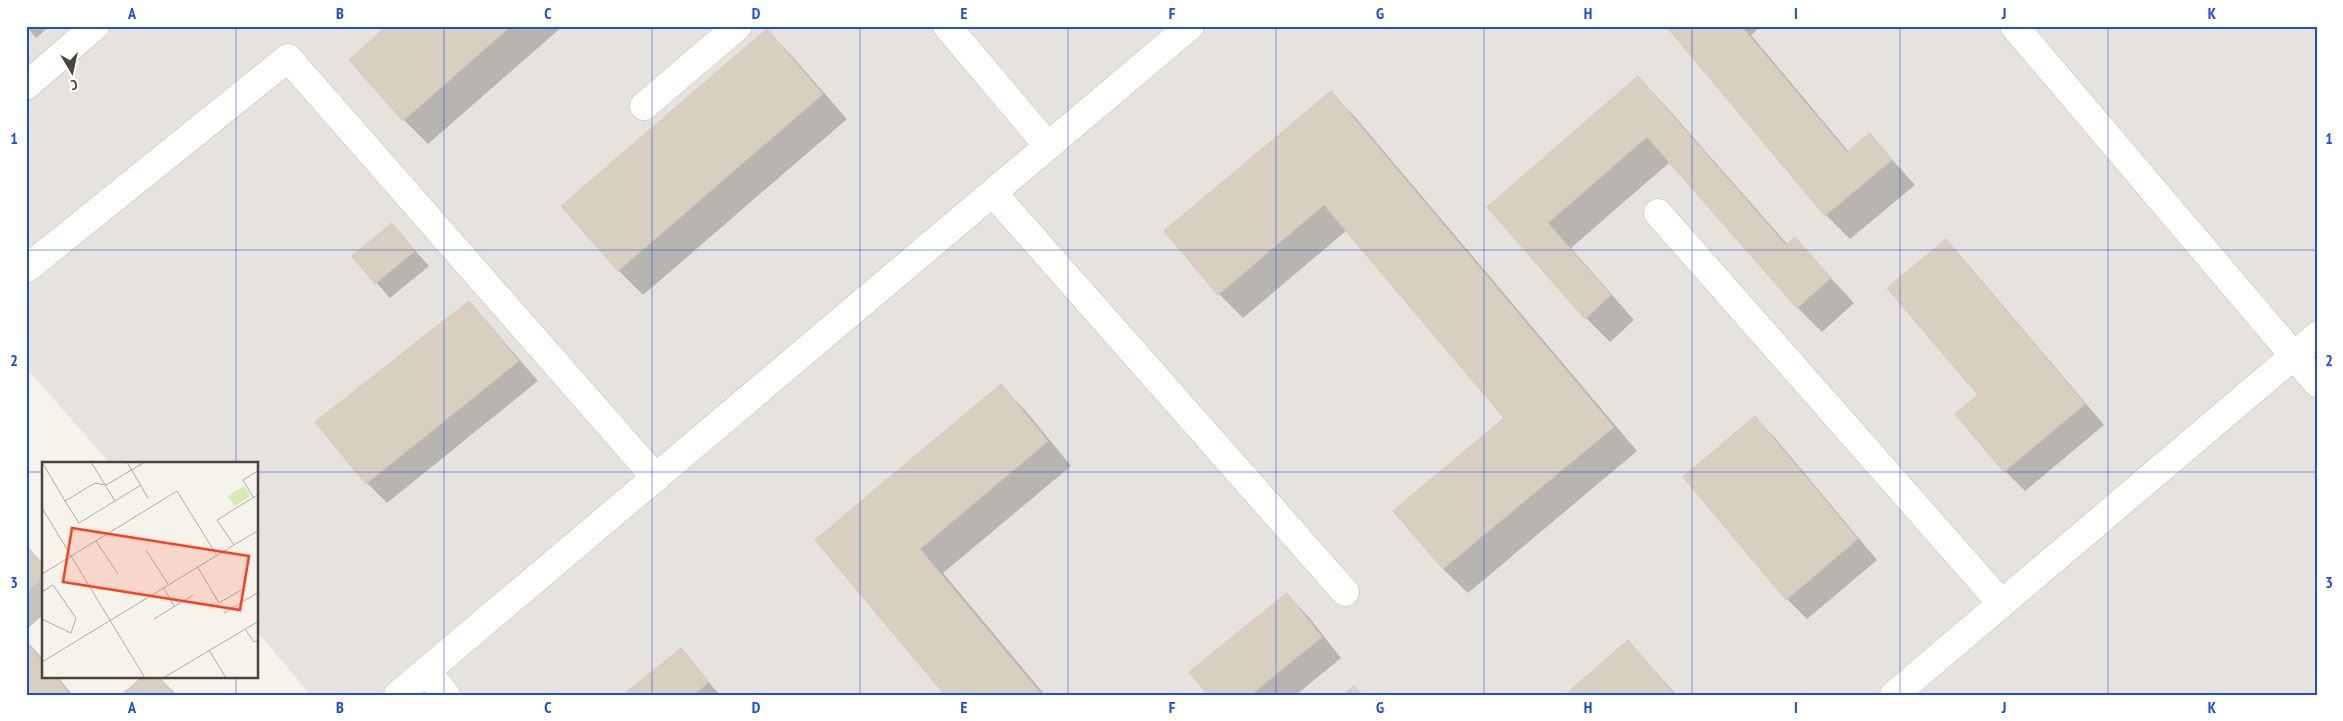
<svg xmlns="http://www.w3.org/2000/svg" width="2343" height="721" viewBox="0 0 2343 721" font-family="'PT Sans Narrow',sans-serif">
	<rect width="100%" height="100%" fill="#f6f3ec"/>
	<polygon fill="#e6e2dd" points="26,26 2317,26 2317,695 311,695 258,633 258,463 110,463 26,368"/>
	<g fill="#0003">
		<polygon points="26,26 50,26 36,38"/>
		<polygon points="389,26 563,26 428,144 404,120"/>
		<polygon points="1667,26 1761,26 1751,35 1849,152 1870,135 1915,185 1850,239 1826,215"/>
		<polygon points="767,31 791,55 847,119 643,295 619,271 563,206"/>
		<polygon points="1638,78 1662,102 1788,245 1795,239 1854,303 1822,332 1798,308 1670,162 1571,248 1634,320 1610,342 1586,318 1489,208"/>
		<polygon points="1331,93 1355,117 1637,451 1468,593 1443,569 1506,419 1347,230 1243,318 1219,294"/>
		<polygon points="392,225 429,266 390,298 353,256"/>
		<polygon points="1945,241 1965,261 2104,425 2025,491 2005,471 1957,414 1980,395"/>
		<polygon points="468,303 488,323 538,381 387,503 367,483"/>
		<polygon points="1001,386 1025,410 1071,466 943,573 1045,695 947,695 817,540"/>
		<polygon points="1755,418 1775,438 1877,560 1807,619 1787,599"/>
		<polygon points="26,545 44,565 44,614 26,630"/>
		<polygon points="1287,595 1307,615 1341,658 1296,695 1209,695"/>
		<polygon points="26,640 44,660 44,677 58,677 73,695 26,695"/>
		<polygon points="1628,642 1677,695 1567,695"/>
		<polygon points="681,650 720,695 625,695"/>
		<polygon points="144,677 159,677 177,695 123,695"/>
	</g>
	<g fill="#d8cfc1" stroke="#d3c7b4">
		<polygon points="387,26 511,26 403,121 349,60"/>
		<polygon points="1666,26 1741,26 1847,152 1870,133 1892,160 1825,216"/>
		<polygon points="767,29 823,94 618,271 561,206"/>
		<polygon points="1638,76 1786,245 1795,237 1831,278 1797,308 1647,137 1548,223 1611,295 1585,319 1487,207"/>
		<polygon points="1331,91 1614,427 1443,569 1393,511 1504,418 1324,205 1218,295 1164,231"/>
		<polygon points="392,223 415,251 375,284 352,256"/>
		<polygon points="1946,239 2085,404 2004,472 1955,414 1978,395 1887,288"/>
		<polygon points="469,301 519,361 366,484 315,422"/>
		<polygon points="1001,384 1048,441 920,549 1042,695 945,695 815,540"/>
		<polygon points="1755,416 1858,539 1786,600 1683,477"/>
		<polygon points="26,546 44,565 44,577 26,592"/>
		<polygon points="1287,593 1322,637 1251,695 1208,695 1189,672"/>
		<polygon points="1628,640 1675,695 1565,695"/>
		<polygon points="26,642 44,663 44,677 56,677 70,695 26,695"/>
		<polygon points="681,648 709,682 694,695 623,695"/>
		<polygon points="142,677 159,677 174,695 121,695"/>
		<polygon points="1354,686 1362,695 1344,695"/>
	</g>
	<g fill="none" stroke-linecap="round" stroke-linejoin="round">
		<g stroke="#c2bbae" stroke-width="29">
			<g id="minor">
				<polyline points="947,26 1048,146"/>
				<polyline points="2014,26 2317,383"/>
				<polyline points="26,86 95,26"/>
				<polyline points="644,106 738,26"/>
				<polyline points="993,193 1345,592"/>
				<polyline points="1658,213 2002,604"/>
				<polyline points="26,269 288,58 656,478"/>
				<polyline points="427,672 446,695"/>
				<polyline points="398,695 1190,26"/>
				<polyline points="1894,695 2317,336"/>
			</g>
		</g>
		<use href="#minor" stroke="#fff" stroke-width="28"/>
	</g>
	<path fill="none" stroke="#1d4ed8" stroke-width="1" stroke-opacity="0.55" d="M236 26V463M444 26V695M652 26V695M860 26V695M1068 26V695M1276 26V695M1484 26V695M1692 26V695M1900 26V695M2108 26V695M26 250H2317M26 472H44M258 472H2317M236 677V695"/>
	<g transform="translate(42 462)">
		<rect width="216" height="216" fill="#f6f3ec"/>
		<path d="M202 24 208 34 193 44 186 34Z" fill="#d2eab5"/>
		<path fill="none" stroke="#b2ada4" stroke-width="1" d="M0 0 23 39 53 21 64 23 103 0M49 0 73 39M85 0 106 36M217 32 175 58 192 83 217 68M211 35 201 18 217 8M23 39 37 61 99 23M0 46 103 216M54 79 76 112M104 88 126 122M155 104 177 141 201 127M0 112 135 29 174 92M121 125 132 144M0 130 11 123 34 156 29 171 0 157M182 151 217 130M112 157 151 133M203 167 212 180 217 178M167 188 184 216M0 200 192 83M121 216 217 159"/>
		<path fill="#fc3f1d" fill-opacity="0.15" stroke="#fc3f1d" stroke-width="2.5" d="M30 66 207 94 198 148 21 120Z"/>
		<rect width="216" height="216" fill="none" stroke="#4b4439" stroke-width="2.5"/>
	</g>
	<rect width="2343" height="721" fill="none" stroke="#ffffff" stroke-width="55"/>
	<g transform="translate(72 72) rotate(171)" stroke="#ffffff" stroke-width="4" paint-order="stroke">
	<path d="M0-4L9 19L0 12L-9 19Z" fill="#4b4439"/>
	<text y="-8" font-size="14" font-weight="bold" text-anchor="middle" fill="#4b4439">С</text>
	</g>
	<rect x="28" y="28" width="2288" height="666" fill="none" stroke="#1d4ed8" stroke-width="2"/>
	<g font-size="16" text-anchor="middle" font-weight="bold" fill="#1d4ed8">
		<text x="132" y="19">A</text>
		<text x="340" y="19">B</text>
		<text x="548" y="19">C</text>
		<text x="756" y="19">D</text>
		<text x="964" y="19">E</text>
		<text x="1172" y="19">F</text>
		<text x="1380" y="19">G</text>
		<text x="1588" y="19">H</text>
		<text x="1796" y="19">I</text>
		<text x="2004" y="19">J</text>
		<text x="2212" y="19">K</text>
		<text x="14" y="144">1</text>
		<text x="2329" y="144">1</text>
		<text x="14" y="366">2</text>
		<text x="2329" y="366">2</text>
		<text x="14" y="588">3</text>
		<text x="2329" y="588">3</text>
		<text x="132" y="713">A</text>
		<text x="340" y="713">B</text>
		<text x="548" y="713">C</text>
		<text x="756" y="713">D</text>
		<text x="964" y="713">E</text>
		<text x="1172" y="713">F</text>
		<text x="1380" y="713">G</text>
		<text x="1588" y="713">H</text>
		<text x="1796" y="713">I</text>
		<text x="2004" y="713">J</text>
		<text x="2212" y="713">K</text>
	</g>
</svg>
